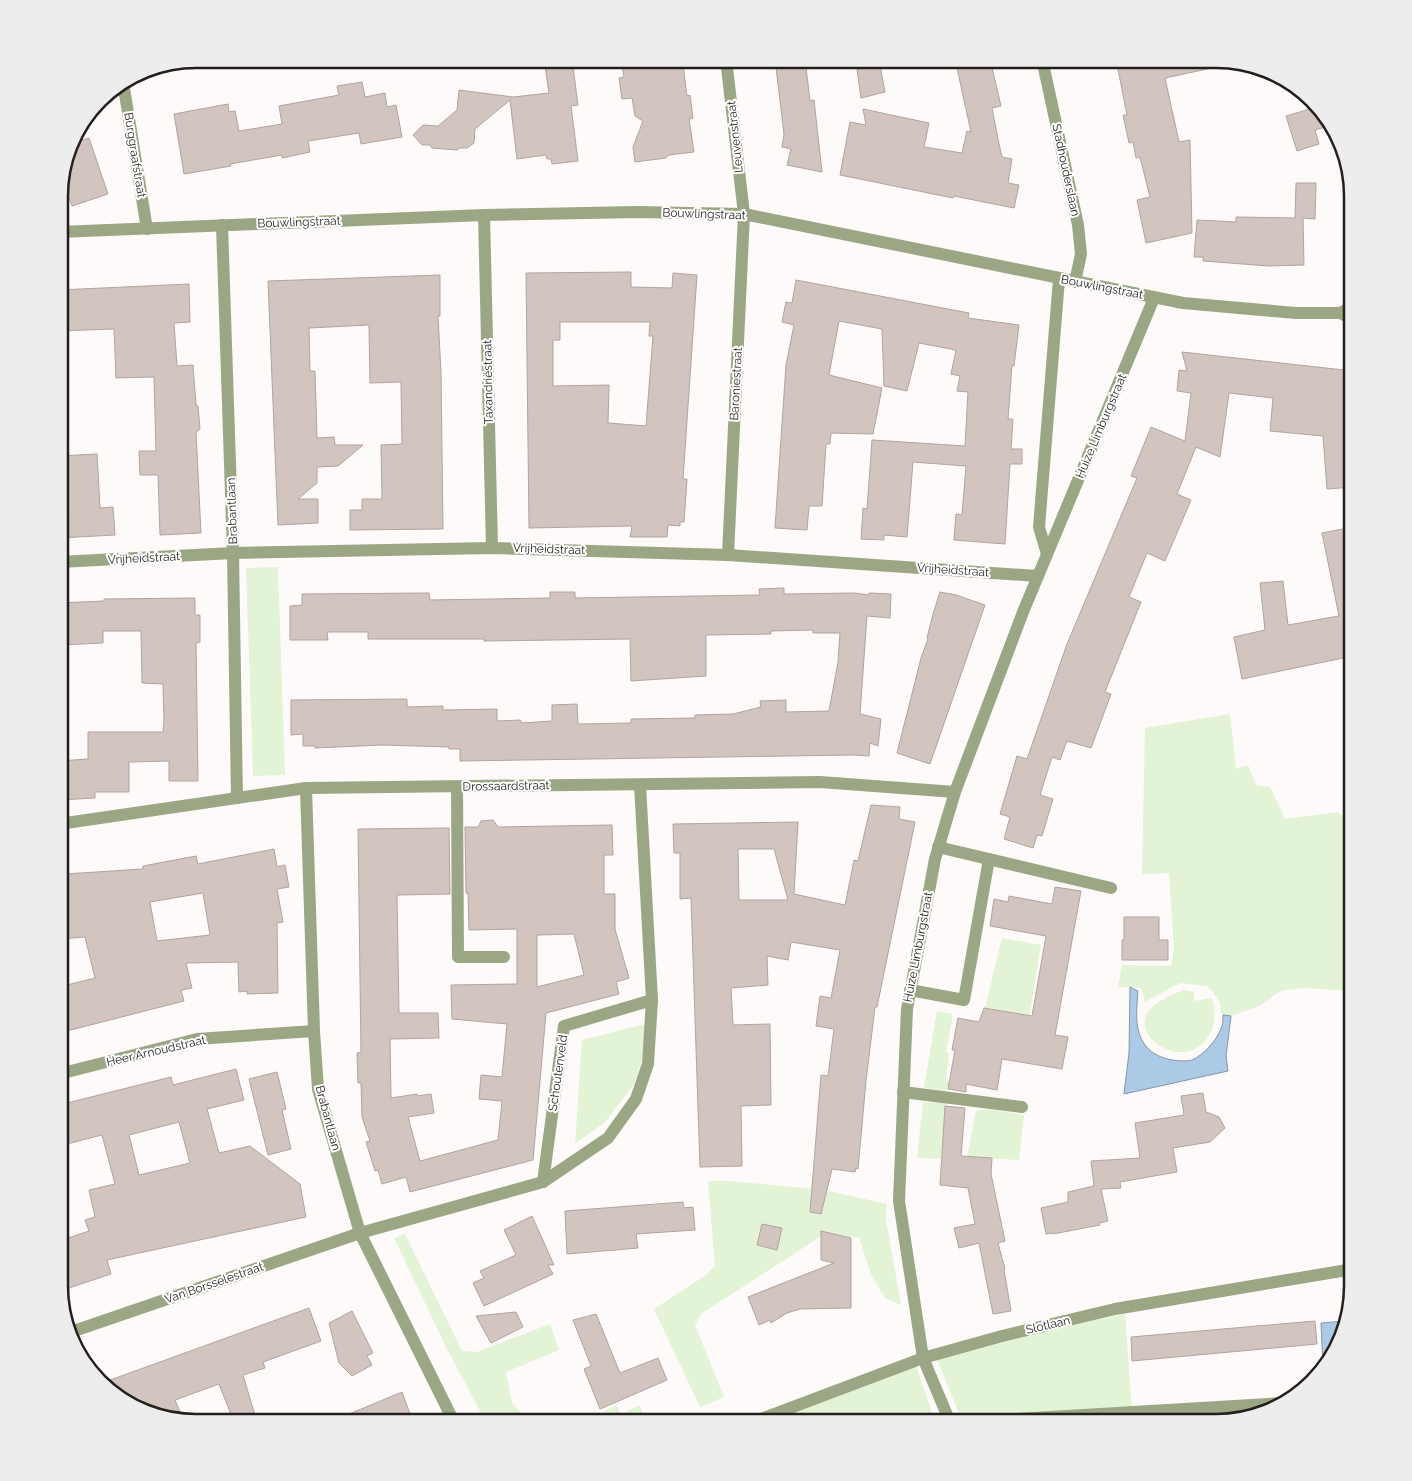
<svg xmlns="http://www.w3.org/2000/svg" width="1412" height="1481" viewBox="0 0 1412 1481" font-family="Raleway,sans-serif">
	<rect width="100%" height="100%" fill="#fdfaf9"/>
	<g fill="#e2f4d5">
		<polygon points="278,567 285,775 253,776 246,568"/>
		<polygon points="1230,714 1236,769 1248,765 1256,785 1270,787 1285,819 1337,812 1351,820 1347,893 1347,923 1353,924 1353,991 1303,988 1281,991 1257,1007 1231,1016 1223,1015 1220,1011 1221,1005 1213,992 1207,986 1180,983 1145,1002 1141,988 1118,987 1122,965 1171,966 1174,949 1169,873 1142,874 1145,728"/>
		<polygon points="1002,938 1041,945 1027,1030 1002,1026 1004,1011 985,1008"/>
		<path d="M1184 990 1194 992V1001L1212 998C1216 1010 1216 1025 1209 1035 1207 1038 1205 1042 1202 1044 1177 1067 1132 1036 1148 1012 1156 1001 1172 994 1184 990Z"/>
		<polygon points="937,1011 953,1014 946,1052 949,1053 946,1081 949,1081 947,1091 924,1088"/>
		<polygon points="645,1024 649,1039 634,1084 605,1122 575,1144 582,1040"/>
		<polygon points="923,1102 946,1103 941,1159 917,1158"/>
		<polygon points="990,1109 1024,1115 1019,1160 967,1157 976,1111"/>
		<polygon points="708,1181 730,1181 824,1190 887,1204 886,1220 901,1305 885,1298 871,1275 859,1237 820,1237 701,1314 695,1325 724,1397 700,1407 654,1309 706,1275 715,1266"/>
		<polygon points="405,1234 462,1351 477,1352 550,1324 559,1350 506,1372 512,1403 529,1422 486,1422 446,1347 394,1238"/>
		<polygon points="1125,1314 1132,1411 960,1416 936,1357 968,1346"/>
		<polygon points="915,1364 935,1421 934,1422 756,1422"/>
		<polygon points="616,1405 621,1414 640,1405 645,1422 586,1422"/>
	</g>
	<g fill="#accae6" stroke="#8397aa">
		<path d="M1130 987 1138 991C1137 1006 1134 1026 1142 1040 1150 1055 1165 1060 1181 1061 1185 1061 1188 1061 1192 1060 1204 1055 1218 1039 1222 1026 1223 1023 1223 1018 1223 1015L1231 1016 1226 1056 1228 1071 1124 1094 1129 1053Z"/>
		<polygon points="1345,1321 1339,1346 1323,1367 1321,1323"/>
	</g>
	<g fill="#d2c4bf" stroke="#b1a39e" fill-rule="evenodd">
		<polygon points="544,59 572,59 578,105 571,106 578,161 552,164 551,159 547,159 546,155 517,159 510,100 475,129 474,143 467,148 460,148 457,150 432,148 430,145 422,145 413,135 423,125 438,126 457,110 459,90 513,97 549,93"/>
		<polygon points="621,59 670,59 671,66 683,65 687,96 690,95 693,118 689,119 694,152 669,155 666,158 635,162 633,147 643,121 635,116 632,98 622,99 619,78 624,77"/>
		<polygon points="775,59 805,59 810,101 814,100 822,172 787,165 791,149 782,147 784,134"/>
		<polygon points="955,59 990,59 1001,106 992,108 999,144 1002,157 1012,159 1008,183 1019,185 1014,208 954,196 953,198 840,175 850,122 866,125 863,109 929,123 924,147 962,153 967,131 971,132"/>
		<polygon points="1116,59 1211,59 1212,68 1165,78 1179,142 1190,140 1192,233 1146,243 1137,200 1150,197 1140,157 1136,158 1133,142 1129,143 1123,115 1127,115"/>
		<polygon points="880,65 885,92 861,98 857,69"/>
		<polygon points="362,82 365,97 385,93 387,107 396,105 402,137 361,144 359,133 308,141 310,152 282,158 282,155 230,164 231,166 184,174 174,114 228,104 229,112 235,111 239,131 282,124 279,106 339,95 337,86"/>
		<polygon points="1320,106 1332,125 1315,130 1319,144 1297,151 1286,116"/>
		<polygon points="89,138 108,194 72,206 62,176 70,144"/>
		<polygon points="1296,183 1316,183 1315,219 1303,218 1304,265 1269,266 1203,261 1203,257 1194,257 1197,220 1236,222 1236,217 1295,218"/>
		<path d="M631 272V287L672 288 673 273 697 275 683 479H687L684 522H680V526L668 525 667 537H630L632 526 529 528 526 273ZM560 322H650L649 336H653L646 426 608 423 609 385 553 386V340H560Z"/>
		<polygon points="440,275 440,316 438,316 441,372 443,529 350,530 350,510 362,510 362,499 382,499 381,445 402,444 401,382 370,383 369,325 309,328 310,371 315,371 317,438 334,437 335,445 363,445 338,466 317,467 317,483 298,499 318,499 318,523 278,525 268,281"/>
		<polygon points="796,280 969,313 968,318 1019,325 1014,366 1012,365 1008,419 1013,419 1011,449 1022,449 1022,464 1010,464 1005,544 954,540 956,514 962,515 966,466 913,462 907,537 884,535 884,540 861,539 863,508 867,509 872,440 965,446 968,392 957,391 960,376 951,374 956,350 919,343 907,391 884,386 882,329 839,321 829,375 882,388 873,434 831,433 830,444 826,444 822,506 809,506 807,530 775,528 786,365 794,325 782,322 786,302 792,303"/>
		<polygon points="189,284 190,322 174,323 177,366 193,365 196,405 198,406 200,429 196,432 201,533 160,535 158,475 140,475 139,451 156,451 154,377 116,378 114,329 59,331 59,290"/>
		<polygon points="1182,352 1353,371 1353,487 1327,489 1323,436 1270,431 1273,398 1229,393 1220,457 1196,447 1177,494 1191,500 1165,561 1147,553 1129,597 1141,602 1105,692 1111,694 1091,748 1067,741 1060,760 1052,757 1040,795 1053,799 1042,836 1037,835 1033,848 1004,839 1010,817 1000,814 1017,756 1027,759 1067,644 1137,478 1131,476 1151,427 1185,441 1191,393 1177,391 1179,370 1187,371"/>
		<polygon points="97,454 100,508 113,507 115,535 59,538 59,456"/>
		<polygon points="1353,527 1353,656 1242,679 1234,637 1265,630 1260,583 1283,581 1288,625 1339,616 1322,533"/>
		<polygon points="784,588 784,594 854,593 869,595 869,593 891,594 890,618 867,616 860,714 881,719 878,746 870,743 869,756 852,755 460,761 460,749 449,749 449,747 382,745 315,748 315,746 303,746 303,734 291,735 291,700 407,699 407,707 443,706 443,710 497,709 497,721 520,720 522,723 552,721 552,705 577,704 578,724 631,723 631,719 695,718 695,715 733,714 761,707 760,701 786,700 786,712 829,711 838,662 840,633 813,633 813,630 771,631 771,634 706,635 706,676 631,681 630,639 484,641 484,639 368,639 368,632 327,632 328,640 290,640 290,606 302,605 302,594 429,593 430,600 550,598 550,592 575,592 575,598 760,595 759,589"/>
		<polygon points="940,592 956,595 985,605 930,764 897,753 921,658 928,639 927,638 933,614"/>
		<polygon points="195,598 195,615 200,615 200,642 196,643 198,781 169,781 169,761 129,762 129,792 95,792 95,798 59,800 59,761 88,759 88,732 163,732 164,722 163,684 142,683 141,631 103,631 103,643 59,645 59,603 104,601 104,599"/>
		<path d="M871 805 900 807 899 819 915 822 877 1007H875L866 1081 858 1169 856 1168 855 1172 832 1169 821 1214 810 1212 821 1075 828 1076 834 1029 816 1026 820 996 831 998 840 950 791 942 788 960 767 956 768 985 731 988 733 1025 770 1024 771 1105 741 1106 742 1166 700 1167 691 898 680 899V853H674L673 824 798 822 794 894 845 905 854 860 858 861ZM738 849H774L788 900H739Z"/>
		<path d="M493 820 498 827 612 825 613 855H604V894H615V929L629 978 616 982 619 994 546 1013 533 1160 410 1192 406 1177 382 1184 378 1170 375 1171 366 1142 370 1141 362 1117 361 1083H358L357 1053 361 1052 358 829 449 828 450 894 397 895 399 1013H438L439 1038 390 1039 391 1098 417 1094V1096L431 1094 434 1113 408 1117 420 1161 498 1140 502 1101 479 1099 481 1075 502 1077 507 1024 452 1019 451 985 517 984V929L469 930 468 893H466L465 827H478L481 821ZM574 934 584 975 537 987V935Z"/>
		<path d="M274 849 277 867 285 865 289 887 277 889 283 922 277 923 278 993 247 994V991L239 992 238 962 186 963 192 988 181 990 184 1001 59 1033V987L95 978 85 937 59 939V898L67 897 65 874 143 869V866L196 856 198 864ZM203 893 210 935 157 941 150 902Z"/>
		<polygon points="1055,887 1081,891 1055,1035 1068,1037 1062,1069 1002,1059 997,1090 966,1084 966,1092 948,1089 955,1050 952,1050 958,1018 979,1022 984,1008 1032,1016 1046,936 990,926 994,899 1008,902 1009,896 1052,904"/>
		<polygon points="1124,917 1159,917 1159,940 1168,940 1168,960 1122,960 1122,940 1124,940"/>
		<path d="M236 1069 244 1100 207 1109 219 1153 250 1146 300 1184 306 1217 107 1260 111 1274 63 1290 59 1278V1241L89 1231 85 1220 95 1217 89 1190 115 1184 102 1135 59 1146V1105L171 1077 173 1085ZM179 1122 190 1163 139 1175 129 1135Z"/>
		<polygon points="277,1072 286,1109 282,1110 291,1149 268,1155 249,1079"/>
		<polygon points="1203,1093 1206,1112 1219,1117 1225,1128 1210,1142 1173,1148 1177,1172 1120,1182 1121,1188 1101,1189 1108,1221 1099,1223 1100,1225 1053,1234 1052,1233 1046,1234 1041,1208 1068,1202 1068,1192 1094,1186 1091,1161 1140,1158 1135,1123 1184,1115 1181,1096"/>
		<polygon points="945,1106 965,1108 961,1156 992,1158 991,1174 1005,1241 998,1243 1005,1269 1004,1270 1011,1311 993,1314 979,1243 959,1248 954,1228 975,1224 968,1188 940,1185"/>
		<polygon points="683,1202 684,1208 693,1207 695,1230 636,1234 638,1248 567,1254 565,1211"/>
		<polygon points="532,1216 554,1265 548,1265 553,1274 484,1306 473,1283 484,1278 480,1271 516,1255 504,1230"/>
		<polygon points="762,1224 782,1228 777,1250 757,1245"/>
		<polygon points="821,1231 851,1238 851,1308 800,1309 787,1313 771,1323 770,1320 759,1325 748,1297 834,1263 821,1260"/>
		<polygon points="309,1308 321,1341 263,1362 265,1368 243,1375 257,1422 234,1422 219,1384 175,1400 183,1419 135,1408 102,1383"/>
		<polygon points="352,1311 373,1353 367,1356 372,1365 352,1376 339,1363 329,1323"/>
		<polygon points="516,1312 523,1327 491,1343 476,1316"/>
		<polygon points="596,1314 620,1373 658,1358 667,1380 600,1409 584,1369 591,1366 573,1320"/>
		<polygon points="1315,1321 1317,1344 1132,1361 1131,1337"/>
		<polygon points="402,1392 410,1414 390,1422 330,1422"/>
	</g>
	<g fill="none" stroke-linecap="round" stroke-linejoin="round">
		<g stroke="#9ba684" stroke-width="12">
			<polyline points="457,787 458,957 504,957"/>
			<polyline points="938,847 1111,888"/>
			<polyline points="910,990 964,1000 989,859"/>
			<polyline points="903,1092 1022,1107"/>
			<polyline points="923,1358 950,1422"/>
			<polyline points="964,1422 1284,1403"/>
		</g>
		<g stroke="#9ba684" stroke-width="12">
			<polyline points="726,59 744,214 728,555"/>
			<polyline points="1042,59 1078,225 1081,254 1075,282"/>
			<polyline points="123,82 147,229"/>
			<polyline points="484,215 492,548"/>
			<polyline points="222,225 233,553 237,798"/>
			<polyline points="59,232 484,215 637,212 744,214 1183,303 1296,313 1340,313 1353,319"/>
			<polyline points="1340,313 1353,306"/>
			<polyline points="1047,554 1039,527 1059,279"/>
			<polyline points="59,562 233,553 492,548 728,555 1038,576"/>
			<polyline points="306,788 314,1031 318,1089 360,1233 454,1422"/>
			<polyline points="59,824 306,788 820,782 955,792"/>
			<polyline points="59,1074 197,1039 314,1031"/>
			<polyline points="543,1182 564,1026 652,1000"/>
			<polyline points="68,1333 360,1233 543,1182 608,1138 636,1099 648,1064 652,1000 640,785"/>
			<polyline points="923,1358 899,1201 907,1009 935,859 955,792 1023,612 1154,298"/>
		</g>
		<polyline stroke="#9ba684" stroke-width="12" points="753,1422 923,1358 1002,1336 1115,1309 1353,1269"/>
	</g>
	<g text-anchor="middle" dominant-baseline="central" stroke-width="4" stroke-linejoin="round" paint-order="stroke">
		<g font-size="12" fill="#241f1d" stroke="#fff">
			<text transform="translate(735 137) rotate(-96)">Leuvenstraat</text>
			<text transform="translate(135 155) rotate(81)">Burggraafstraat</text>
			<text transform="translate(1066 170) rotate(78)">Stadhouderslaan</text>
			<text transform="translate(704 214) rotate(2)">Bouwlingstraat</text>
			<text transform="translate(299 222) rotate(-2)">Bouwlingstraat</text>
			<text transform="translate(1102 287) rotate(11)">Bouwlingstraat</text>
			<text transform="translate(488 382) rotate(-91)">Taxandriëstraat</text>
			<text transform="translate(736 384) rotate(-87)">Baroniestraat</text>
			<text transform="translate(1101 426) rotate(-67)">Huize Limburgstraat</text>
			<text transform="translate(232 511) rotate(-92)">Brabantlaan</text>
			<text transform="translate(549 549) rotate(2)">Vrijheidstraat</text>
			<text transform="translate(144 558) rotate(-3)">Vrijheidstraat</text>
			<text transform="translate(953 570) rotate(4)">Vrijheidstraat</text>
			<text transform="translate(506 786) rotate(-1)">Drossaardstraat</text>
			<text transform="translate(918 947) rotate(-79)">Huize Limburgstraat</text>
			<text transform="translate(156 1051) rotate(-13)">Heer Arnoudstraat</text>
			<text transform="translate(558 1073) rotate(-82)">Schoutenveld</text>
			<text transform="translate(328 1118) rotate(75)">Brabantlaan</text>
			<text transform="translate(214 1283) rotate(-19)">Van Borsselestraat</text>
			<text transform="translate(1048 1325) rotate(-13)">Slotlaan</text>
		</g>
	</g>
	<path d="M0 0H1412V1481H0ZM196 68H1216A128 128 0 0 1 1344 196V1286A128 128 0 0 1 1216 1414H196A128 128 0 0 1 68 1286V196A128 128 0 0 1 196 68Z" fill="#ededed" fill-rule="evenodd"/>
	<path fill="none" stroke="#241f1d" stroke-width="2.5" d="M196 68H1216A128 128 0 0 1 1344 196V1286A128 128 0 0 1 1216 1414H196A128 128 0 0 1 68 1286V196A128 128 0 0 1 196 68Z"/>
</svg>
